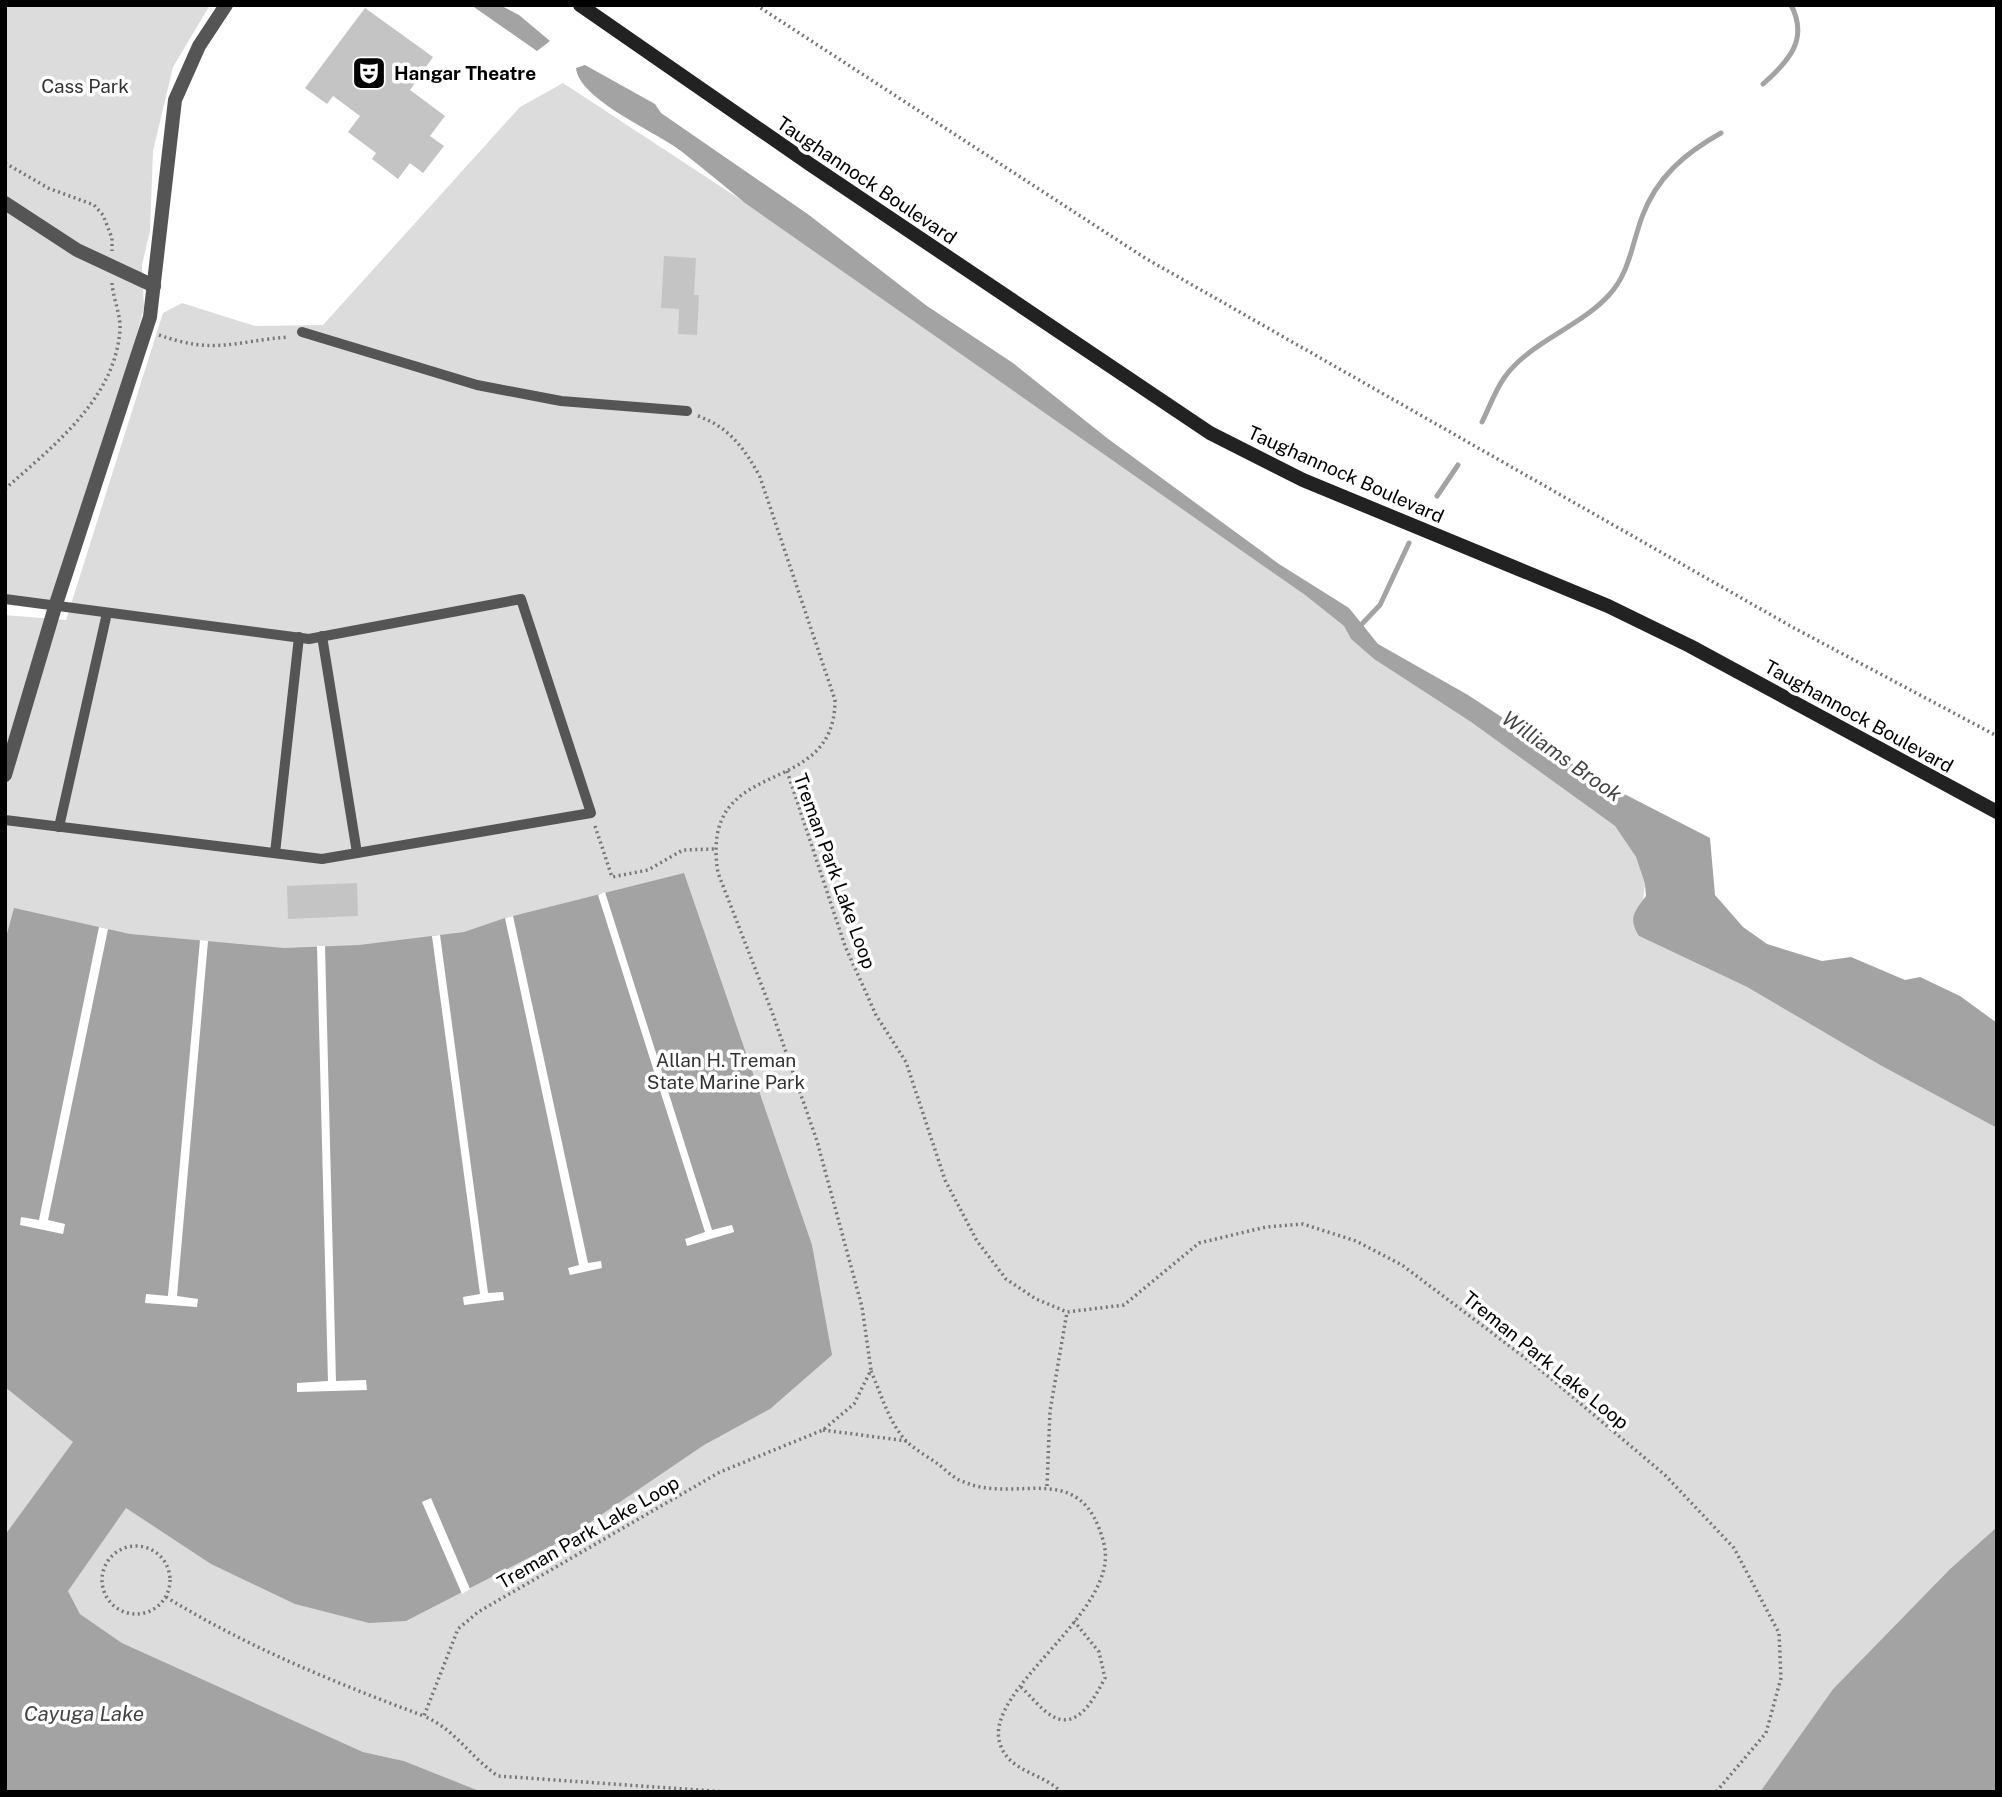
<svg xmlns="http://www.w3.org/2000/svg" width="2002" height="1797" viewBox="0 0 2002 1797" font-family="'Public Sans',sans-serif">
	<rect width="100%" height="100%" fill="#fff"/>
	<g fill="#dcdcdc">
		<polygon points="5,5 210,5 173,67 153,151 150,231 142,265 144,307 110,436 55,607 5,602"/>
		<polygon points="563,83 802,240 1305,595 1344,626 1351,639 1374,659 1471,722 1615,826 1636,857 1645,884 1639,936 1747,987 1880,1065 1997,1128 1997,1527 1950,1569 1833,1689 1760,1792 482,1792 404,1761 363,1752 122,1643 80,1614 68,1591 5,1543 5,615 66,620 163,313 182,303 255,326 323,325 520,107"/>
	</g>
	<g fill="#a3a3a3">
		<polygon points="471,5 500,5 519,15 550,41 537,51"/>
		<path d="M585 65 655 104 661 113 809 215 927 306 1013 363 1107 438 1279 564 1349 608 1378 644 1468 695 1599 781 1710 838 1715 895 1743 927 1767 944 1822 961 1851 957 1905 980 1920 977 1960 996 1997 1023V1128L1880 1065 1747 987 1639 936C1628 918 1634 912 1646 896L1645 884 1636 857 1615 826 1471 722 1374 659 1351 639 1344 626 1305 595 745 203C724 186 703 168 681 151 657 132 579 100 576 68Z"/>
		<polygon points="684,873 812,1245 832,1355 770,1409 704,1445 567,1538 406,1621 369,1623 295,1604 211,1564 126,1508 68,1591 80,1614 122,1643 363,1752 404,1761 482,1792 5,1792 5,1535 73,1442 5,1387 5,941 14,908 130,934 284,948 359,945 464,932 505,918"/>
		<polygon points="1997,1527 1997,1792 1760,1792 1833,1689 1950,1569"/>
	</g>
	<g fill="#fff">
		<polygon points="605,892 712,1230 732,1225 734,1232 687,1246 685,1239 705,1232 598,895"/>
		<polygon points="513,916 588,1263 601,1261 602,1268 570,1275 568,1268 579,1265 505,918"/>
		<polygon points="99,927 108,929 48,1220 65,1224 63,1234 20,1225 21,1217 39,1220"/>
		<polygon points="440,935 488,1293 503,1292 504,1300 464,1305 463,1297 480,1294 432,936"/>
		<polygon points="200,940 208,941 177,1296 198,1299 197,1307 145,1303 146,1294 168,1296"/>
		<polygon points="317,946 325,946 336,1381 366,1380 367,1390 297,1392 297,1383 328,1381"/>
		<polygon points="431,1498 470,1589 462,1594 422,1502"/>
	</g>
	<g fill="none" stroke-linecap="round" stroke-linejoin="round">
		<g stroke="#a3a3a3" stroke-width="5">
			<path d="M1763 84C1789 61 1809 39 1791 5"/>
			<path d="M1482 422C1489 408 1495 391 1504 378 1529 342 1579 328 1609 295 1629 274 1632 244 1642 217 1656 178 1685 153 1721 133"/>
			<polyline points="1437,496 1458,465"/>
			<polyline points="1359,627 1380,605 1409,543"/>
		</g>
	</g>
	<g fill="#c4c4c4">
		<polygon points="365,8 433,57 410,90 445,116 430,136 444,146 423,173 410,163 398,179 372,159 376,153 348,132 360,116 333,96 327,104 305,88"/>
		<polygon points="664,256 696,258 694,295 699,295 697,335 678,334 679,309 661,308"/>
		<polygon points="357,883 358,916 288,919 287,886"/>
	</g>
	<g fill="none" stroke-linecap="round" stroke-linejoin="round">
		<g stroke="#777" stroke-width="3.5" stroke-dasharray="2 3.5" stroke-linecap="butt">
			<polyline points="756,5 1145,258 1794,628 1997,736"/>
			<polyline points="5,163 48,188 94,205 103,215 112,238 112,251"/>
			<path d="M159 335C216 355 234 341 289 337"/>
			<path d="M698 416C729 427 745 449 760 477L835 700C835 803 698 751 718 873L772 1012 817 1141 862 1307 871 1370 854 1404 823 1430 720 1472 478 1612 458 1629 424 1716C457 1731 469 1756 498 1776L727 1792"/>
			<path d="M5 489C53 446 114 400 120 331 121 314 113 299 112 283"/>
			<polyline points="787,771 845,946 876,1015 906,1062 945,1180 977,1241 1006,1279 1036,1299 1067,1312 1124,1305 1199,1243 1266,1227 1303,1224 1356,1241 1402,1265 1536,1366 1665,1475 1734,1548 1779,1633 1781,1678 1766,1733 1716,1792"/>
			<polyline points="595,826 612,877 648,870 683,850 714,849"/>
			<path d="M871 1371C881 1394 889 1423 907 1442 916 1450 928 1457 938 1464 946 1470 954 1479 964 1482 1018 1505 1082 1456 1104 1544 1121 1612 982 1689 1000 1744 1009 1772 1043 1773 1061 1792"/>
			<polyline points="823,1430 907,1441"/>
			<polyline points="1047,1486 1050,1411 1067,1312"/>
			<circle cx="136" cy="1580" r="34"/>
			<path d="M166 1597C247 1647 336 1683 424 1716"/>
			<path d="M1021 1687C1031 1696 1042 1711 1054 1717 1079 1730 1096 1695 1105 1678L1099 1652 1074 1621"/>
		</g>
		<g stroke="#555" stroke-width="10">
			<polyline points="302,332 477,385 561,401 687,411"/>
			<polyline points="5,599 309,639 521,599 591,813 322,859 5,820"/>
			<polyline points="322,636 357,853"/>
			<polyline points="59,827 107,613"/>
			<polyline points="275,853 299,637"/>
		</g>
		<g stroke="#555" stroke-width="14">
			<polyline points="5,203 77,250 154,286"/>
			<polyline points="5,775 55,607 150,317 175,100 199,46 226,5"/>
		</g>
		<polyline stroke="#222" stroke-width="14" points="580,5 811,165 1210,433 1303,480 1608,606 1690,646 1997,812"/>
	</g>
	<defs>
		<g id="theatre-square" transform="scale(1.75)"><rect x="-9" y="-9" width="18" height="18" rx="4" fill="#000" stroke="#fff"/><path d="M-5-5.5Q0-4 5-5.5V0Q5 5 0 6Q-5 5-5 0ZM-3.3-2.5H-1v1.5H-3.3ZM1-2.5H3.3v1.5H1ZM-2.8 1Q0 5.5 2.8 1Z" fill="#fff"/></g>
	</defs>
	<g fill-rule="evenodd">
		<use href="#theatre-square" x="369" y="73"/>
	</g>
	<g text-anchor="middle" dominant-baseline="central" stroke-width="7" stroke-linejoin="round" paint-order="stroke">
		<g font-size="19" font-weight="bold" fill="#000" stroke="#fff" text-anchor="start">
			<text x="394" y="73">Hangar Theatre</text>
		</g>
		<g font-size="19" fill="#333" stroke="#fff">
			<text x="85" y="86">Cass Park</text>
			<text x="726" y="1060">Allan H. Treman<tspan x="726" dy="22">State Marine Park</tspan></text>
		</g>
		<g font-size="19" fill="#000" stroke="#fff">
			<text transform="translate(867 180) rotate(34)">Taughannock Boulevard</text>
			<text transform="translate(1346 474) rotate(24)">Taughannock Boulevard</text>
			<text transform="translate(1859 716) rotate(29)">Taughannock Boulevard</text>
			<text transform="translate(835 871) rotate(70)">Treman Park Lake Loop</text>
			<text transform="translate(1546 1360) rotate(39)">Treman Park Lake Loop</text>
			<text transform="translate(588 1532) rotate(-30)">Treman Park Lake Loop</text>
		</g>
		<g font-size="21" font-style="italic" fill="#444" stroke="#fff">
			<text transform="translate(1562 756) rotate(35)">Williams Brook</text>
			<text x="84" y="1713">Cayuga Lake</text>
		</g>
	</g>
	<rect width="2002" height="1797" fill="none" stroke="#000000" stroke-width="14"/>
</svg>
